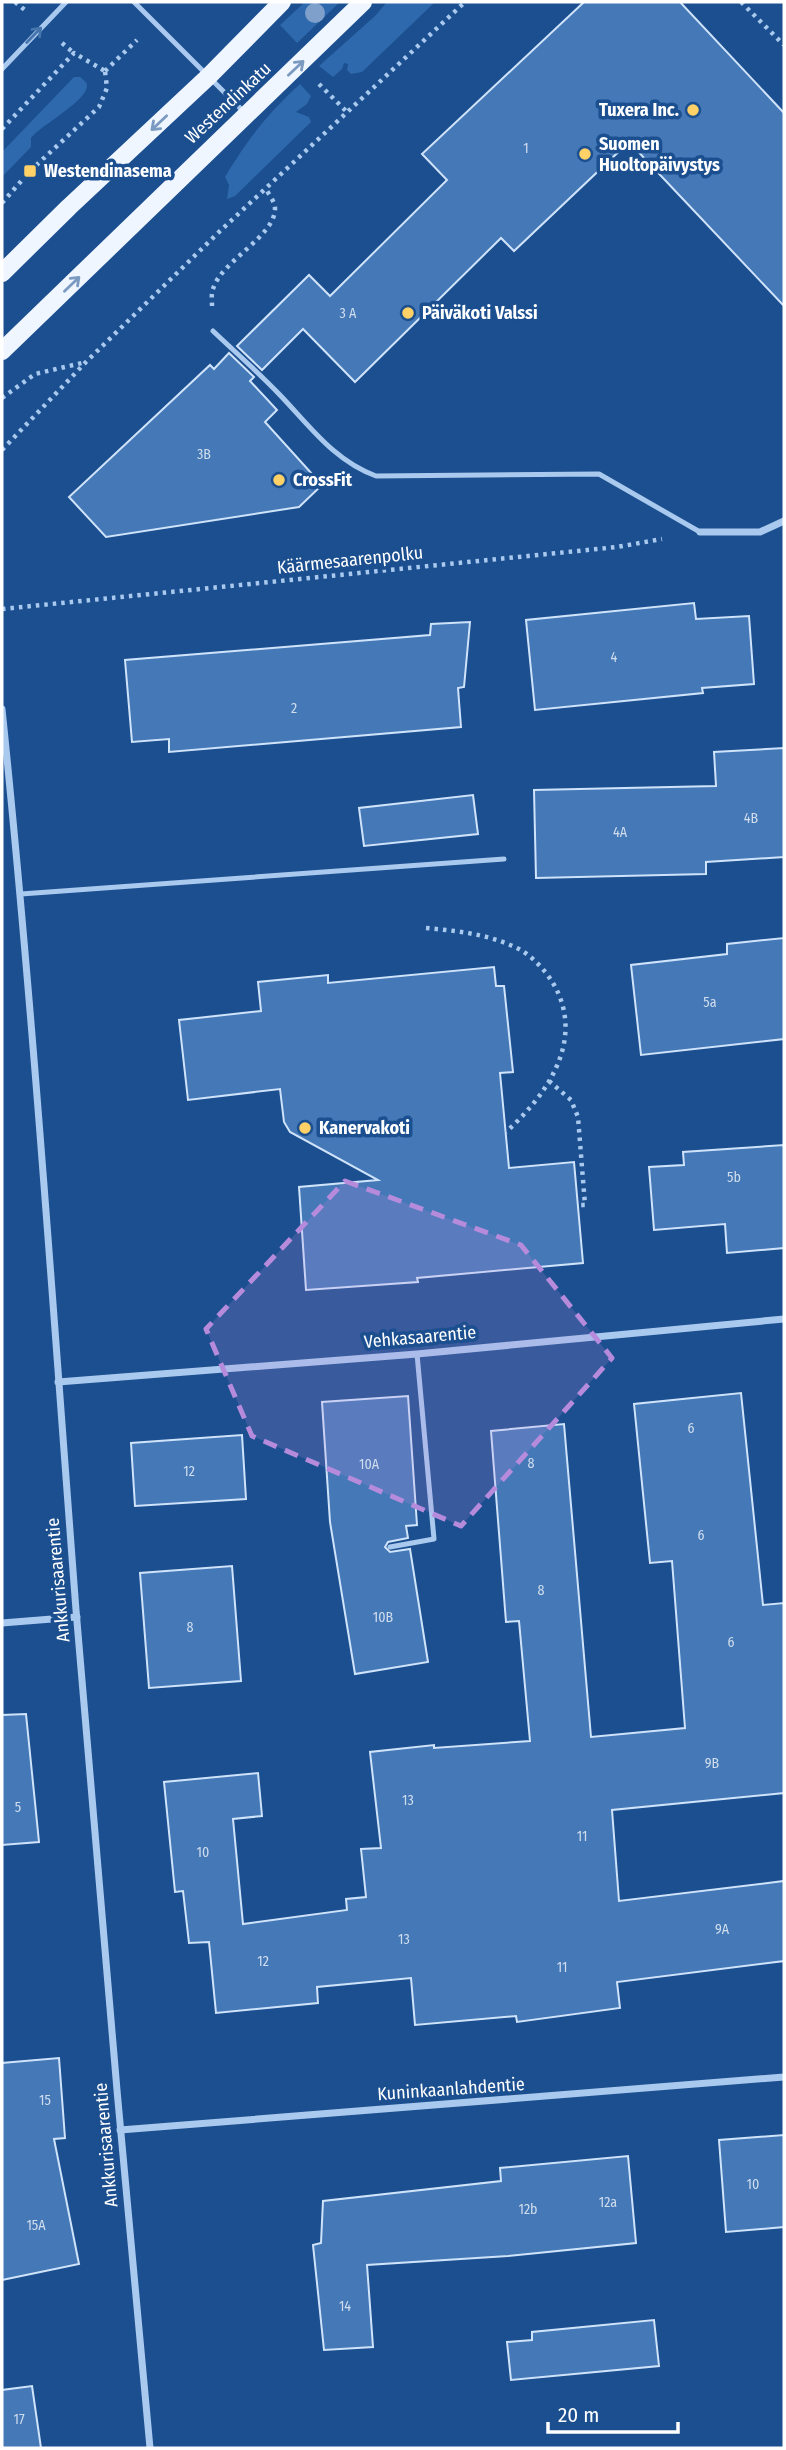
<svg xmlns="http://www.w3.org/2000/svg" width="786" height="2450" viewBox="0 0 786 2450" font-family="'Fira Sans Condensed',sans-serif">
	<rect width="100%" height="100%" fill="#1b4f8f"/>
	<g fill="#2e69ad">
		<polygon points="305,2 340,2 297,43 280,25"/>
		<polygon points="387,2 435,2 362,72 351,74 347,70 348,64 344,63 342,69 333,77 319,66 375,16"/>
		<path d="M74 77H80C82 78 87 83 87 85 89 100 41 125 31 138V147L2 177V152Z"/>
		<path d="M300 84 311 96 307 104 296 112 309 117 311 122 235 196 227 199 229 185 225 177C248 139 267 114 300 84Z"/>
	</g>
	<g fill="#4478b7" stroke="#cfe3fa" stroke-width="2">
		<polygon points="584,2 680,2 784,113 784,306 629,142 514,251 501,238 355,382 303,329 262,370 237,346 309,275 330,296 447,180 422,154"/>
		<polygon points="229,353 254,377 250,381 277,410 265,422 322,485 299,507 106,537 69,497 210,365 214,369"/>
		<polygon points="694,603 696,619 749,616 754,684 702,688 703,693 535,710 526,620"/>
		<polygon points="470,622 464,687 458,688 461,727 169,752 169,739 132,742 125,660 430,635 431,624"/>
		<polygon points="784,748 784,857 706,862 706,874 536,878 534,790 716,786 714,752"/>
		<polygon points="473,795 478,834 364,846 359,808"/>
		<polygon points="784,938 784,1039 641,1055 631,965 727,954 727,944"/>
		<polygon points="494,967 496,986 504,986 513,1072 500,1073 509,1168 574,1162 583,1263 417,1278 418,1282 306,1290 299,1187 378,1180 290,1132 284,1122 280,1089 188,1100 179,1020 261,1011 258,982 328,975 328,983"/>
		<polygon points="784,1145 784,1248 727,1253 725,1224 654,1230 649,1167 684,1165 683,1152"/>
		<polygon points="741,1393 763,1605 784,1603 784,1793 612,1810 619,1901 784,1881 784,1961 617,1982 620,2008 517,2022 516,2016 415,2025 411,1978 317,1987 318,2003 216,2013 209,1942 189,1943 183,1891 175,1892 164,1782 258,1773 262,1816 233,1819 243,1924 347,1910 346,1899 366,1897 361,1849 381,1848 370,1752 434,1745 434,1748 530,1741 519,1621 506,1622 491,1431 564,1424 591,1737 685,1728 672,1561 650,1563 634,1404"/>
		<polygon points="408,1396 417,1525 406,1526 408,1538 388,1542 385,1547 390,1552 410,1549 428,1662 355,1674 330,1522 322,1402"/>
		<polygon points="242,1435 246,1499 135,1506 131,1443"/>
		<polygon points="232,1566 241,1681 149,1688 140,1573"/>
		<polygon points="26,1714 39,1842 2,1845 2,1715"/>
		<polygon points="59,2058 65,2138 54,2139 79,2264 2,2280 2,2063"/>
		<polygon points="784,2135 784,2227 726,2232 719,2140"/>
		<polygon points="628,2156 636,2243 508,2256 367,2265 373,2347 324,2350 313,2245 321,2243 323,2201 501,2181 500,2168"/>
		<polygon points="654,2320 659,2366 511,2380 507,2342 532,2340 532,2332"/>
		<polygon points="32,2386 41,2448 2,2448 2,2390"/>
	</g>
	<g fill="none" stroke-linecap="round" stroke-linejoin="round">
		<g stroke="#a9c9ee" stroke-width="4.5" stroke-dasharray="3.5 5" stroke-linecap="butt">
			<polyline points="15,2 26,11"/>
			<polyline points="741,2 784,45"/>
			<polyline points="62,43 74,53"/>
			<polyline points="105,71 137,40"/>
			<polyline points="319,84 348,113"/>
			<polyline points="2,129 74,53 105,71"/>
			<polyline points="2,203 30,171 99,107 107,88 105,71"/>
			<path d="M212 306C212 301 211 294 213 289 221 261 276 236 275 208 275 202 269 195 266 189"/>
			<polyline points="2,398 35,374 86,362"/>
			<polyline points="2,450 86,362 219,232 465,2"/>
			<polyline points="2,609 617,547 662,539"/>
			<path d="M426 928C458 931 489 934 519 949 532 956 545 970 553 983 586 1039 548 1094 506 1132"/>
			<polyline points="549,1081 571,1100 578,1117 585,1205 578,1205"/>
		</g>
		<g stroke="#a9c9ee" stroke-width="5">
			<polyline points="134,2 244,112"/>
			<polyline points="2,69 66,2"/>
			<path d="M213 331C235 352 258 372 279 394 309 425 334 461 376 476L599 474 700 532"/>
			<polyline points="21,894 504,859"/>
			<polyline points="390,1547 434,1539 417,1354"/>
		</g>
		<g stroke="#a9c9ee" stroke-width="7">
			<polyline points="700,532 760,532 784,521"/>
			<path d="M2 709C33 1009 53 1309 76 1610 98 1889 124 2169 150 2448"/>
			<polyline points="58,1382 417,1354 784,1319"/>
			<polyline points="2,1623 77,1617"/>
			<polyline points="120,2130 784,2077"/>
		</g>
		<g stroke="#f0f6ff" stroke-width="18">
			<polyline points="2,273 69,207 209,76 282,2"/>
			<polyline points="2,351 363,2"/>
		</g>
	</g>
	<circle fill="#7ea0ca" cx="315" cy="13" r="10"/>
	<defs><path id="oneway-shaft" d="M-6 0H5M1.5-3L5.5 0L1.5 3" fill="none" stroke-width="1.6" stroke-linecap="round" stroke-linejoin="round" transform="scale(1.75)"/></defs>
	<use stroke="#4674ac" href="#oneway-shaft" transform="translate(34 35) rotate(-46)"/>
	<g stroke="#7b9ac1">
		<use href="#oneway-shaft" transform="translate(296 68) rotate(-43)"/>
		<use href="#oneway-shaft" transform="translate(159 123) rotate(137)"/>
		<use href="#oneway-shaft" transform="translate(72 284) rotate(-44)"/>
	</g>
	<path fill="#b68bdc" fill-opacity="0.2" stroke="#b68bdc" stroke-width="5" stroke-dasharray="14 9" stroke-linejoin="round" d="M345 1181 521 1245 612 1358 461 1526 252 1436 206 1329Z"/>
	<g fill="#ffd166" stroke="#1b4f8f" stroke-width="2.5">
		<circle cx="693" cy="110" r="7"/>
		<circle cx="585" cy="154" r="7"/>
		<rect x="23" y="164" width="14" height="14" rx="3.5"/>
		<circle cx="408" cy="313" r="7"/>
		<circle cx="279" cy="480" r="7"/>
		<circle cx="305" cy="1128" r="7"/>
	</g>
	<g text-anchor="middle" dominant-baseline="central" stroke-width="7" stroke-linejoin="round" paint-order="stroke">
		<g font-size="14" fill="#d0dded">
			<text x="526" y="148">1</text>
			<text x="348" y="313">3 A</text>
			<text x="204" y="454">3B</text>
			<text x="614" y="657">4</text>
			<text x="294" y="708">2</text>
			<text x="751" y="818">4B</text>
			<text x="620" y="832">4A</text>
			<text x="710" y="1002">5a</text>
			<text x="734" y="1177">5b</text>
			<text x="691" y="1428">6</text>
			<text x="531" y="1463">8</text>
			<text x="369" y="1464">10A</text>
			<text x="189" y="1471">12</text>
			<text x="701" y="1535">6</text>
			<text x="541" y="1590">8</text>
			<text x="383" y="1617">10B</text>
			<text x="190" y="1627">8</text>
			<text x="731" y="1642">6</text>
			<text x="712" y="1763">9B</text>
			<text x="408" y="1800">13</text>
			<text x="18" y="1807">5</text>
			<text x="582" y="1836">11</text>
			<text x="203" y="1852">10</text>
			<text x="722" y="1929">9A</text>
			<text x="404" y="1939">13</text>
			<text x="263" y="1961">12</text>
			<text x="562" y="1967">11</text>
			<text x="45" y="2100">15</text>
			<text x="753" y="2184">10</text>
			<text x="608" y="2202">12a</text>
			<text x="528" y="2209">12b</text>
			<text x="36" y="2225">15A</text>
			<text x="345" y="2306">14</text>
			<text x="19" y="2419">17</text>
		</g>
		<g font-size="18" fill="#fff" stroke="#1b4f8f">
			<text transform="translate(228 103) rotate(-43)">Westendinkatu</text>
			<text transform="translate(350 560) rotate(-6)">Käärmesaarenpolku</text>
			<text transform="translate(420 1337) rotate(-5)">Vehkasaarentie</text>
			<text transform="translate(58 1580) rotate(-95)">Ankkurisaarentie</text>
			<text transform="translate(451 2089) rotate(-4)">Kuninkaanlahdentie</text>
			<text transform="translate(106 2145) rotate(-95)">Ankkurisaarentie</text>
		</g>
		<g font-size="18" font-weight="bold" fill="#fff" stroke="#1b4f8f" text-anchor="start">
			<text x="679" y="110" text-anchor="end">Tuxera Inc.</text>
			<text x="599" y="144">Suomen<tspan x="599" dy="21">Huoltopäivystys</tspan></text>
			<text x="44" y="171">Westendinasema</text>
			<text x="422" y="313">Päiväkoti Valssi</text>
			<text x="293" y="480">CrossFit</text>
			<text x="319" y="1128">Kanervakoti</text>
		</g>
	</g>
	<rect width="786" height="2450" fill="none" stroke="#ffffff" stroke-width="7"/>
	<path d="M548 2422v10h130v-10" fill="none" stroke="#ffffff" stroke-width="3.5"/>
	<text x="558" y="2422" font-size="21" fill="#ffffff" stroke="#1b4f8f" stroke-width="5" paint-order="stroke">20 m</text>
</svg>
